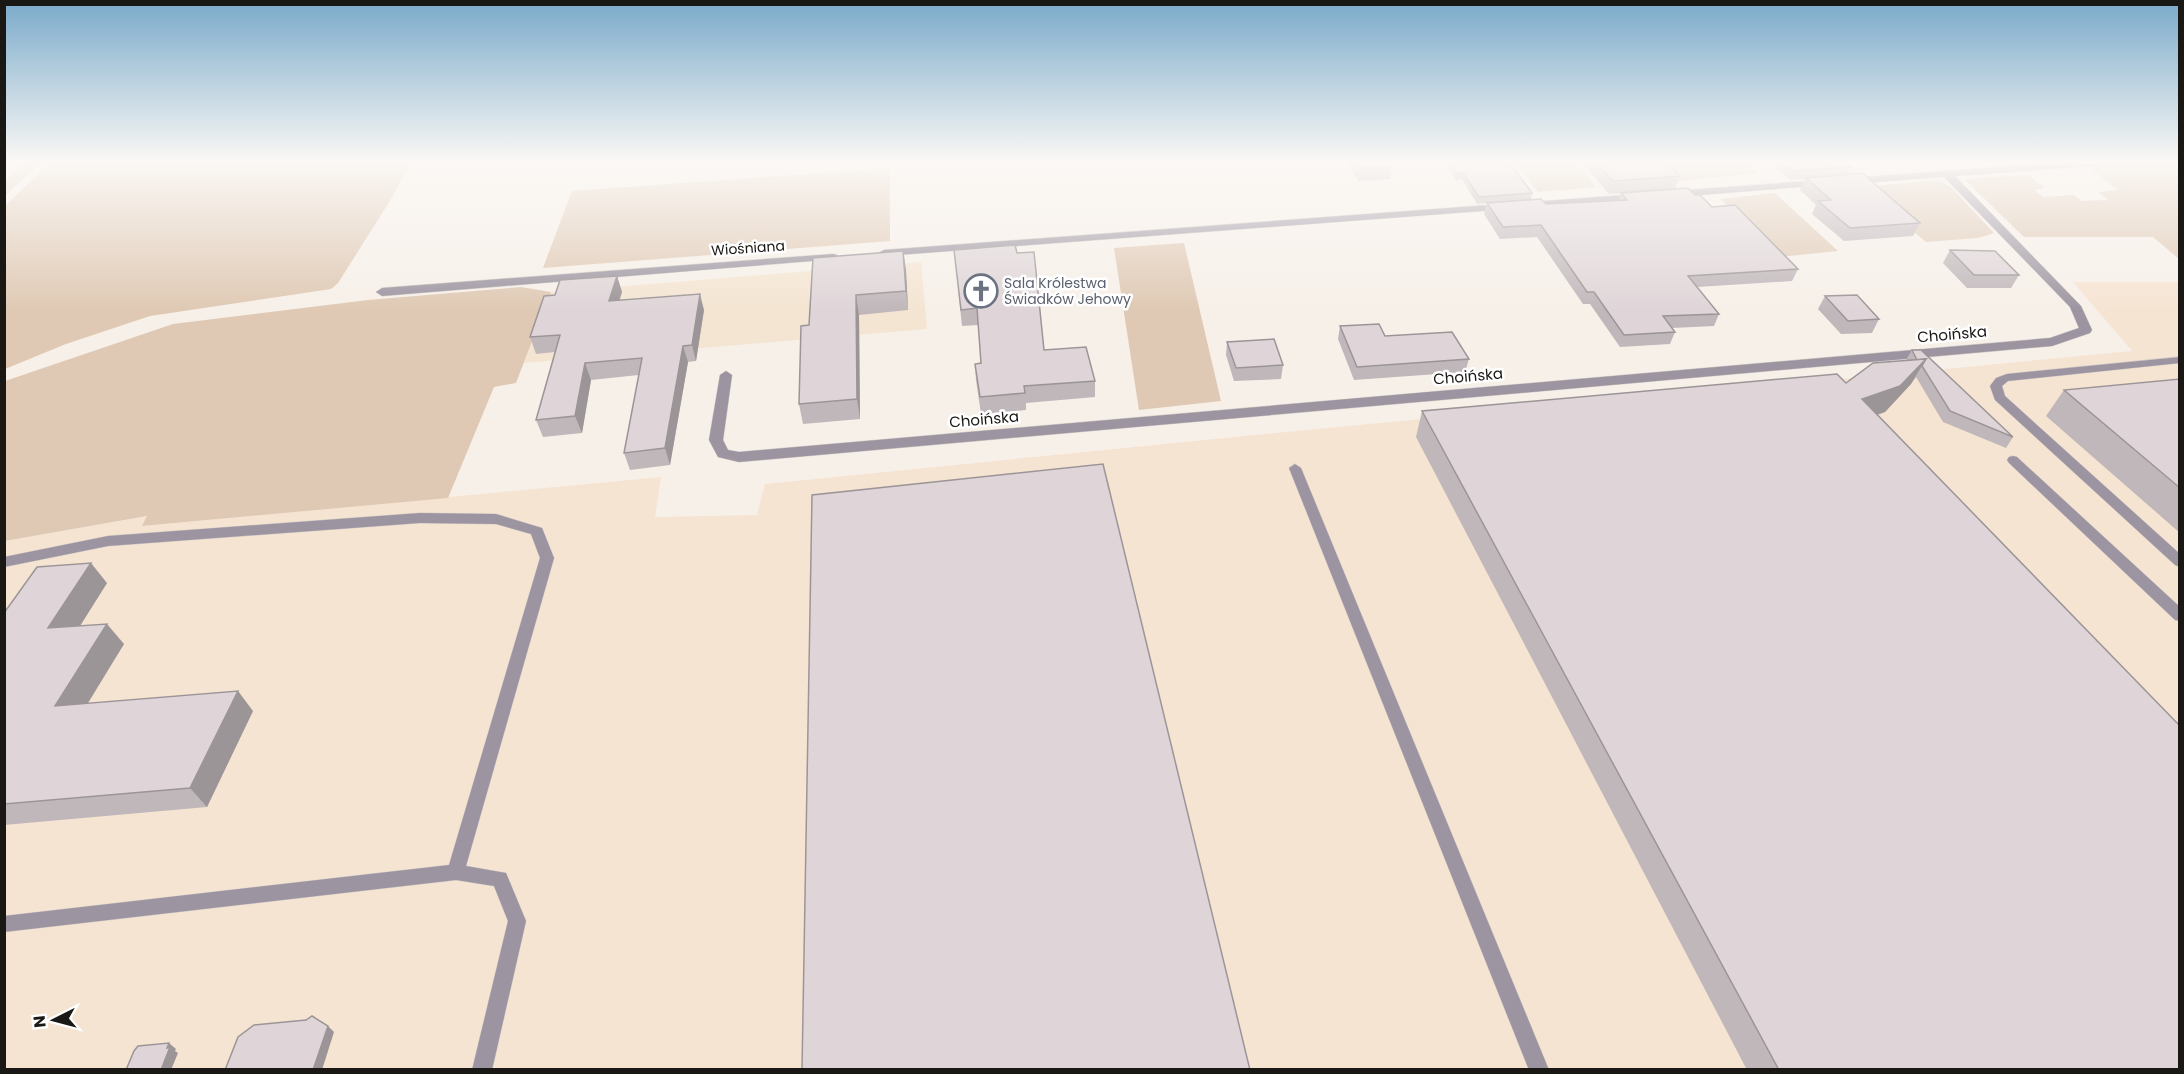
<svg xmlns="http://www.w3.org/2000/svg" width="2184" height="1074" viewBox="0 0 2184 1074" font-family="Poppins,sans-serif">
	<rect width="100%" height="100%" fill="#f7f0e9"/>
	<polygon fill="#f4e5d2" points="921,262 927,329 524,363 551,292"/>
	<polygon fill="#f6e4d3" points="2073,282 2179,282 2179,1069 5,1070 5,541 148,516 143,526 661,477 655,517 757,515 765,484 1234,437 2132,351"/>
	<g fill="#dfc9b4">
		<polygon points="25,161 42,161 5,196 5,180"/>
		<polygon points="52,161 412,161 388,204 338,283 331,289 150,316 66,344 5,369 5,206"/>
		<polygon points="1514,161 1575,161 1596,187 1538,192"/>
		<polygon points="1653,161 1745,161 1757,173 1672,182"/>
		<polygon points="2179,161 2179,259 2153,237 2024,237 1964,179 2028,175 2045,188 2034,190 2044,197 2074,195 2082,201 2108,200 2098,192 2118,190 2092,170 2095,167"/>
		<polygon points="890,168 890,241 543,268 572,191"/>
		<polygon points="1937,180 1951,187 1994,233 1978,238 1926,242 1862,187"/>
		<polygon points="1775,193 1838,251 1779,257 1721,199"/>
		<polygon points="1184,243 1221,401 1139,410 1114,248"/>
		<polygon points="521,287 551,292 516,383 494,387 448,498 142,526 147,516 5,541 5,381 173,324 368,300"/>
	</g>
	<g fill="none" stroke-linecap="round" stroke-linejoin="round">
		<g stroke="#d4cdc7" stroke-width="1">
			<g id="lane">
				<polygon points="2180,357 2180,363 2008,381 2002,386 2005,396 2180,554 2180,567 2175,565 1995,400 1990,386 1996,378 2007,374"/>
				<polygon points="2013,456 2017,457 2180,607 2180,621 2175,620 2009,463 2007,460 2009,457"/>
				<polygon points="1295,464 1301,468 1549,1070 1529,1070 1289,468"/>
				<polygon points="420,513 496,514 542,528 554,558 466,866 506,873 526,921 492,1070 472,1070 508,921 494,886 456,880 4,932 4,916 449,865 540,558 531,534 496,524 420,523 108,546 4,567 4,557 108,536"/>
			</g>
		</g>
		<g stroke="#d4cdc7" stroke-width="1">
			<g id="street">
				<polygon points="4,161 15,161 4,169"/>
				<polygon points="2079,161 2127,161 2122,164 1955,176 2081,306 2092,330 2090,333 2052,346 739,462 718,457 709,440 720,375 726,371 732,375 723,440 728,450 739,452 2050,338 2079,328 2070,307 1944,177 1850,184 1845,181 1850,178"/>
				<polygon points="1823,180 1828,183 1827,185 1674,197 1669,194 1674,191"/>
				<polygon points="1638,194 1642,195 1642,199 884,256 878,253 884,250"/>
				<polygon points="833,254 837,255 837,259 382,296 376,292 382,288"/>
			</g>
		</g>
		<use href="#lane" fill="#9c95a1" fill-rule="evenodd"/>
		<use href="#street" fill="#9c95a1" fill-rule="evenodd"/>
	</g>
	<g fill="#c0b7ba">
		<polygon points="1347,161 1389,161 1392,166 1390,179 1358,181"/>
		<polygon points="1443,161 1508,161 1532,193 1531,199 1546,204 1619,200 1621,193 1609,194 1581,161 1665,161 1679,176 1675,189 1695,195 1712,207 1798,269 1792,281 1697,287 1719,314 1714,326 1672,328 1675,332 1670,344 1620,347 1590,304 1583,304 1537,237 1500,239 1484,214 1487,203 1477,204 1462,179 1456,180"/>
		<polygon points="1755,161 1844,161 1850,167 1846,175 1920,223 1913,236 1844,241 1812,214 1816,205 1800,190 1805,179 1790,180 1769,162 1757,163"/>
		<polygon points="954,250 1017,253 1044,350 1095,381 1095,397 1026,403 1026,410 981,414 976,380 975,364 981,363 978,325 962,326"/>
		<polygon points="1950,250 2019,275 2011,288 1967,288 1943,263"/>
		<polygon points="903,251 906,270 908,310 859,315 860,419 803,424 799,404 809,325"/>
		<polygon points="617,276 622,292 619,300 704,310 696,361 688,362 670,465 630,470 624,453 639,375 591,380 582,433 543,437 536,420 555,352 536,354 530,337 555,295"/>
		<polygon points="1825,296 1879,319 1872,333 1841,334 1818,309"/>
		<polygon points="1340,326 1385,336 1469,359 1465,372 1354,380 1338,339"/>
		<polygon points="1227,342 1283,365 1281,379 1234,381 1226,355"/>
		<polygon points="1912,350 2013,437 2006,448 1943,422 1916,377 1911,384 1885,412 1877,415 2180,1070 1747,1070 1416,437 1422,411 1846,383 1906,360"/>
		<polygon points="2180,379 2180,533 2046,416 2064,390"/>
		<polygon points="107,583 80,626 124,644 87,703 253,711 207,807 4,825 4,613"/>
	</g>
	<g fill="#9c9597">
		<polygon points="903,251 906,270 908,310 906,291"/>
		<polygon points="617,276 622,292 614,318 609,301"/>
		<polygon points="700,294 704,310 696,361 692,345"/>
		<polygon points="856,295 859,315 860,419 857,399"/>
		<polygon points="683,346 688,362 670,465 665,448"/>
		<polygon points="1926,359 1911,384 1885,412 1848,425 1862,399"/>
		<polygon points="585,363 591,380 582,433 575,416"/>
		<polygon points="91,563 107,583 66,648 48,628"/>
		<polygon points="107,624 124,644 74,726 55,706"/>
		<polygon points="238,691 253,711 207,807 190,788"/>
		<polygon points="328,1026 334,1032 322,1070 313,1070"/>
		<polygon points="169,1043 176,1049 175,1051 178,1053 171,1070 161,1070"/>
	</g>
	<g fill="#dfd5d8" stroke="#9c9597" stroke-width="1.5">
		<polygon points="1356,161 1389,161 1392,166 1360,168"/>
		<polygon points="1449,161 1508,161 1532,193 1479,197 1463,173 1457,173"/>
		<polygon points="1595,161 1665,161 1679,176 1613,181"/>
		<polygon points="1783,161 1844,161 1850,167 1794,171"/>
		<polygon points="1862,173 1920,223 1850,228 1818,201 1831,200 1806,178"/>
		<polygon points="1688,188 1695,195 1700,195 1712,207 1735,205 1798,269 1688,276 1719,314 1663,316 1675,332 1624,335 1594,292 1587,292 1541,225 1503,227 1487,203 1541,199 1546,204 1627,200 1621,193"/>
		<polygon points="1015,245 1017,253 1034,252 1044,350 1086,347 1095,381 1024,386 1025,393 980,397 975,364 981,363 977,308 961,310 954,250"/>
		<polygon points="1950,250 1995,251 2019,275 1974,275"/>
		<polygon points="903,251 906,291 856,295 857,399 799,404 801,326 809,325 813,258"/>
		<polygon points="617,276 609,301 700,294 692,345 683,346 665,448 624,453 642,358 585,363 575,416 536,420 560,335 530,337 544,296 555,295 560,280"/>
		<polygon points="1857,295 1879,319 1848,321 1825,296"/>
		<polygon points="1379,324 1385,336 1452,332 1469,359 1357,367 1340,326"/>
		<polygon points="1274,339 1283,365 1236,368 1227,342"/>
		<polygon points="1912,350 1921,350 2013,437 1950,411 1922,366 1926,359 1917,360"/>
		<polygon points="1926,359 1900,386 1862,399 2180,726 2180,1070 1779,1070 1422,411 1837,374 1846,383 1873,363"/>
		<polygon points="2180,379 2180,488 2064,390"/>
		<polygon points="1103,464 1250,1070 802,1070 812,495"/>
		<polygon points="91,563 48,628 107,624 55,706 238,691 190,788 4,804 4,613 37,567"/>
		<polygon points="312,1016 328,1026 313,1070 225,1070 238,1037 254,1025 306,1020"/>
		<polygon points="169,1043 167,1048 170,1047 161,1070 126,1070 134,1051 138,1046"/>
	</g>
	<linearGradient id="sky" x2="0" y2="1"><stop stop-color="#7aaaca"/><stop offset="0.52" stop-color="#fbf8f5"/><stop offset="1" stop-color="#fbf8f5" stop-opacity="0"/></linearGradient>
	<rect width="2184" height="311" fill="url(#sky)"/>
	<defs>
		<g id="church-ring" transform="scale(1.725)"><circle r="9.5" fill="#fff" stroke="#6b7280" stroke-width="1.5"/><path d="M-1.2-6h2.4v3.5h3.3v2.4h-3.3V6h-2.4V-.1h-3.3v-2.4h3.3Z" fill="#6b7280"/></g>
	</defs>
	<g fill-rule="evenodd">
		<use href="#church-ring" x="981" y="291"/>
	</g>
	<g text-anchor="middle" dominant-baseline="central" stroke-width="5" stroke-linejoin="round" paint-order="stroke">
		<g font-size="14" fill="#1a1815" stroke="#fff">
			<text transform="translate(748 248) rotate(-4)">Wiośniana</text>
		</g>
		<g font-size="14" fill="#5b616d" stroke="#fff" text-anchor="start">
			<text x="1004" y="283">Sala Królestwa<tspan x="1004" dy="16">Świadków Jehowy</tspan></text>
		</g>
		<g font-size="15" fill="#1a1815" stroke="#fff">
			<text transform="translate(1952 334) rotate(-5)">Choińska</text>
			<text transform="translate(1468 376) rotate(-5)">Choińska</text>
			<text transform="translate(984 419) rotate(-5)">Choińska</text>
		</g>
	</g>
	<rect width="2184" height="1074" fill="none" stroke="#1a1815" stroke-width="12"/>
	<g transform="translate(54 1020) rotate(264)" stroke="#ffffff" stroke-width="4.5" paint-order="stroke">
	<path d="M0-4.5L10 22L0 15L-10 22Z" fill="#1a1815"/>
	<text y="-9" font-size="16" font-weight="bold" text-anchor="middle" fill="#1a1815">N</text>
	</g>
</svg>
